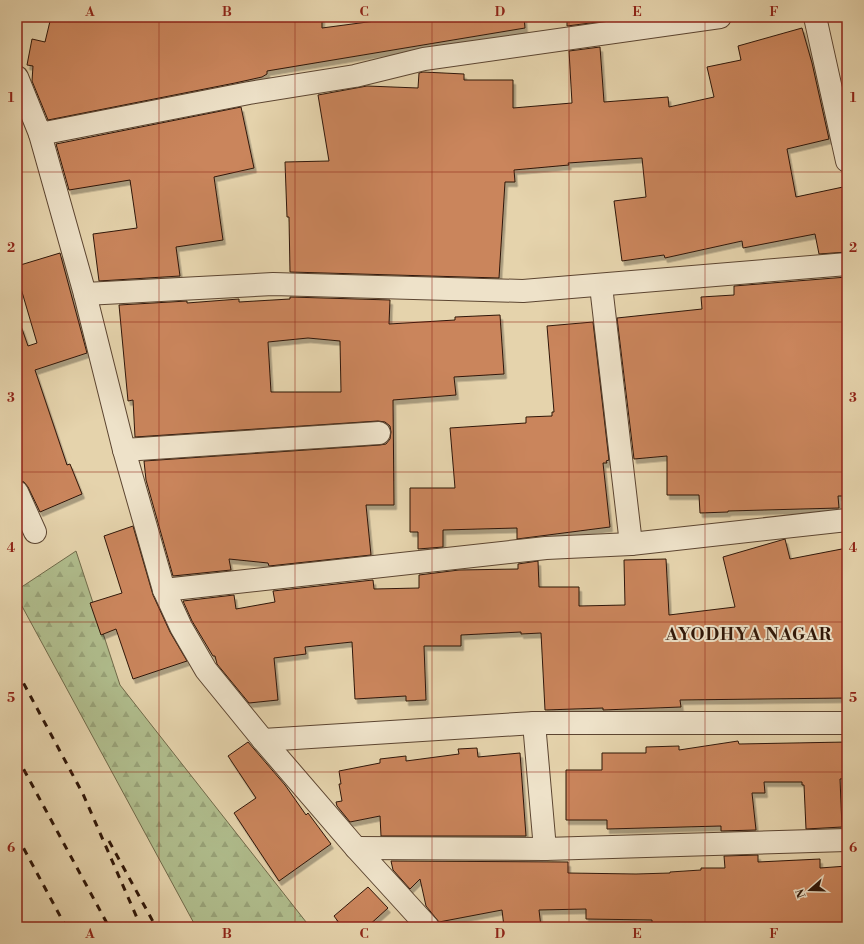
<svg xmlns="http://www.w3.org/2000/svg" width="864" height="944" viewBox="0 0 864 944" font-family="'Libre Bodoni',serif">
	<defs>
		<pattern id="forest-firs" width="22" height="20" patternUnits="userSpaceOnUse"><rect width="22" height="20" fill="#b0bd8d"/><path d="M5 1l3.5 6h-7zM16 11l3.5 6h-7z" fill="#98a278"/></pattern>
		<filter id="shadow"><feDropShadow dx="2.5" dy="4.5" stdDeviation="0" flood-color="#0004"/></filter>
	</defs>
	<rect width="100%" height="100%" fill="#e5d3ac"/>
	<filter id="stains"><feTurbulence type="fractalNoise" baseFrequency=".005" numOctaves="4"/><feColorMatrix values="0 0 0 0 .2 0 0 0 0 .09 0 0 0 0 .02 0 0 0 .5 -.17"/></filter>
	<radialGradient id="worn" r=".72"><stop offset=".6" stop-color="#630" stop-opacity="0"/><stop offset="1" stop-color="#630" stop-opacity=".3"/></radialGradient>
	<polygon fill="url(#forest-firs)" stroke="#706a4a" points="76,551 120,685 310,927 196,927 17,597 17,590"/>
	<g fill="#ca855c" stroke="#2f1608" fill-rule="evenodd" filter="url(#shadow)">
		<polygon points="51,17 322,17 322,28 375,21 375,17 524,17 525,28 267,71 267,74 262,77 235,83 48,120 32,81 33,66 27,65 32,39 45,42"/>
		<polygon points="567,17 598,17 598,22 567,26"/>
		<polygon points="802,28 812,63 829,139 787,149 796,197 843,187 847,208 847,252 819,254 815,234 743,248 742,241 665,258 664,255 622,261 614,201 646,197 642,158 568,163 569,165 514,170 515,182 505,182 499,278 290,272 289,217 287,217 285,162 329,161 318,95 367,86 418,88 419,73 423,72 464,74 464,80 513,80 513,108 572,103 569,51 600,47 604,102 668,97 669,107 714,97 707,67 741,60 738,46"/>
		<polygon points="241,107 254,168 214,177 223,240 176,247 180,276 99,281 93,234 137,228 130,180 69,190 56,144"/>
		<polygon points="60,253 87,353 35,370 67,465 70,464 82,494 40,512 28,487 24,482 17,480 17,326 21,326 28,346 37,343 17,275 17,266"/>
		<polygon points="847,277 847,496 838,496 839,508 728,511 728,512 700,513 699,495 667,495 667,456 634,459 617,318 702,309 701,297 734,295 734,286"/>
		<path d="M290 297 390 300 389 324 455 320V317L500 315 504 374 454 377 456 395 393 400 394 505H366L371 555 269 566 268 563 229 559 231 570 173 576 146 480 144 461 380 445 386 444 390 439 391 432 390 426 385 422 378 421 135 437 133 400 128 401 119 305 187 301V303L239 299V302L290 299ZM308 338 340 341 341 392H271L268 342Z"/>
		<polygon points="593,322 609,460 606,461 607,463 603,463 610,527 517,539 517,528 443,530 443,547 418,549 418,532 410,532 410,488 455,488 450,428 526,423 526,417 552,416 552,412 554,412 547,326"/>
		<polygon points="133,526 153,595 170,632 187,661 133,679 116,629 101,635 90,603 122,593 104,536"/>
		<polygon points="785,539 790,559 847,548 847,698 680,700 681,707 603,710 603,708 545,710 541,633 521,634 521,632 461,635 461,646 424,646 426,700 406,701 406,696 355,699 352,642 305,647 306,654 274,658 278,700 249,703 217,664 215,656 213,656 192,621 183,601 234,595 236,609 275,602 273,591 373,580 374,589 419,588 419,575 459,570 518,569 518,564 538,561 539,587 579,587 579,606 625,605 624,560 666,559 669,615 735,607 723,557"/>
		<polygon points="738,741 739,744 847,742 847,778 840,779 842,827 806,829 804,785 802,785 802,782 764,782 765,793 752,793 756,830 721,831 721,826 607,829 607,820 566,820 566,770 602,770 602,753 646,753 646,747 679,746 679,750"/>
		<polygon points="248,742 285,785 306,815 308,813 331,844 279,881 234,813 256,798 228,756"/>
		<polygon points="477,748 478,757 520,753 526,836 381,836 380,816 350,822 337,806 336,802 342,801 339,784 341,784 339,771 380,763 380,759 406,756 406,761 459,754 458,749"/>
		<polygon points="758,855 758,862 820,859 820,868 847,866 847,927 652,927 652,920 586,919 586,909 539,910 541,927 504,927 502,910 439,922 426,906 420,879 410,889 393,870 391,861 568,862 568,873 636,874 670,873 670,872 701,870 701,868 725,868 724,856"/>
		<polygon points="368,887 388,908 367,927 342,927 334,916"/>
	</g>
	<g fill="none" stroke-linecap="round" stroke-linejoin="round">
		<g stroke="#5c4531" stroke-width="24">
			<g id="minor">
				<polyline points="815,17 847,161"/>
				<polyline points="17,77 40,134 249,93 355,76 424,59 720,17"/>
				<polyline points="40,134 85,294 124,450 164,590 181,627 206,670 263,740 356,848 428,927"/>
				<polyline points="601,286 631,544"/>
				<polyline points="85,294 273,284 523,291 847,264"/>
				<polyline points="124,450 379,433"/>
				<polyline points="17,492 35,532"/>
				<polyline points="164,590 546,548 631,544 847,520"/>
				<polyline points="534,723 545,849"/>
				<polyline points="263,740 534,723 847,723"/>
				<polyline points="356,848 545,849 847,840"/>
			</g>
		</g>
		<use href="#minor" stroke="#eee2c9" stroke-width="22"/>
		<g stroke="#2f1608" stroke-width="3" stroke-dasharray="7 7" stroke-linecap="butt">
			<polyline points="17,671 83,794 141,927"/>
			<polyline points="17,757 109,927"/>
			<polyline points="17,836 66,927"/>
			<polyline points="109,841 156,927"/>
		</g>
	</g>
	<path fill="none" stroke="#8f2418" stroke-width="1" stroke-opacity="0.55" d="M159 17V927M295 17V927M432 17V927M569 17V927M705 17V927M17 172H847M17 322H847M17 472H847M17 622H847M17 772H847"/>
	<g text-anchor="middle" dominant-baseline="central" stroke-width="4" stroke-linejoin="round" paint-order="stroke">
		<g font-size="17" font-weight="bold" letter-spacing="1" fill="#2f1608" stroke="#eee2c9">
			<text x="749" y="635">AYODHYA NAGAR</text>
		</g>
	</g>
	<rect width="864" height="944" fill="none" stroke="#e5d3ac" stroke-width="44"/>
	<g transform="translate(810 890) rotate(250)" stroke="#eee2c9" stroke-width="3" paint-order="stroke">
	<path d="M0-3L7 15L0 10L-7 15Z" fill="#2f1608"/>
	<text y="-6" font-size="11" font-weight="bold" text-anchor="middle" fill="#2f1608">N</text>
	</g>
	<rect x="22" y="22" width="820" height="900" fill="none" stroke="#8f2418" stroke-width="1.5"/>
	<g font-size="13" text-anchor="middle" font-weight="bold" fill="#8f2418">
		<text x="90" y="16">A</text>
		<text x="227" y="16">B</text>
		<text x="364" y="16">C</text>
		<text x="500" y="16">D</text>
		<text x="637" y="16">E</text>
		<text x="774" y="16">F</text>
		<text x="11" y="102">1</text>
		<text x="853" y="102">1</text>
		<text x="11" y="252">2</text>
		<text x="853" y="252">2</text>
		<text x="11" y="402">3</text>
		<text x="853" y="402">3</text>
		<text x="11" y="552">4</text>
		<text x="853" y="552">4</text>
		<text x="11" y="702">5</text>
		<text x="853" y="702">5</text>
		<text x="11" y="852">6</text>
		<text x="853" y="852">6</text>
		<text x="90" y="938">A</text>
		<text x="227" y="938">B</text>
		<text x="364" y="938">C</text>
		<text x="500" y="938">D</text>
		<text x="637" y="938">E</text>
		<text x="774" y="938">F</text>
	</g>
	<rect width="100%" height="100%" filter="url(#stains)"/>
	<rect width="100%" height="100%" fill="url(#worn)"/>
</svg>
